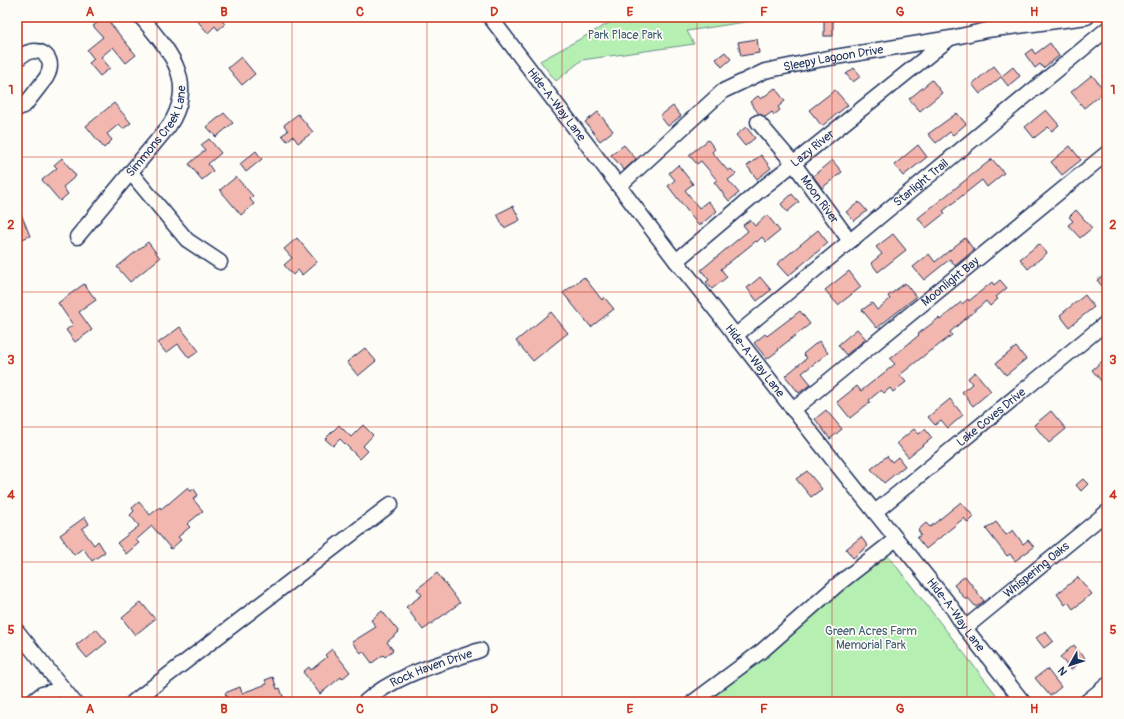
<svg xmlns="http://www.w3.org/2000/svg" width="1124" height="719" viewBox="0 0 1124 719" font-family="Pangolin,sans-serif">
	<rect width="100%" height="100%" fill="#fdfcf7"/>
	<filter id="ink" filterUnits="userSpaceOnUse"><feTurbulence type="fractalNoise" baseFrequency=".025" numOctaves="2"/><feDisplacementMap in="SourceGraphic" scale="8" xChannelSelector="R" yChannelSelector="G"/><feConvolveMatrix kernelMatrix="1 2 1 2 8 2 1 2 1" color-interpolation-filters="sRGB"/></filter>
	<g filter="url(#ink)">
		<g fill="#b6efb2" stroke="#688f88">
			<polygon points="620,17 777,17 687,31 694,44 582,60 556,81 540,61"/>
			<polygon points="882,548 1002,702 683,702"/>
		</g>
		<g fill="#f2b7ae" stroke="#1b2f5e">
			<polygon points="105,17 136,55 126,63 113,47 101,57 110,68 100,76 89,63 94,59 87,50 103,37 93,26"/>
			<polygon points="194,17 218,17 225,24 218,30 215,26 208,33"/>
			<rect x="824" y="18" width="9" height="18"/>
			<polygon points="757,39 759,53 741,56 738,42"/>
			<polygon points="1050,43 1059,56 1043,68 1040,64 1035,68 1025,54 1032,49 1035,54"/>
			<polygon points="725,52 731,59 722,67 716,59"/>
			<polygon points="241,57 255,74 242,85 228,68"/>
			<polygon points="994,66 1002,76 1013,67 1020,76 1008,86 1001,77 980,94 972,84"/>
			<polygon points="854,68 861,76 853,82 846,74"/>
			<polygon points="1092,75 1105,91 1084,108 1071,92"/>
			<polygon points="932,80 942,93 920,111 909,99"/>
			<polygon points="775,88 785,101 778,107 780,110 774,115 772,112 765,117 759,114 750,102 758,96 761,99"/>
			<polygon points="835,90 848,105 822,126 809,110"/>
			<polygon points="114,103 131,123 123,129 119,124 107,134 112,140 104,148 86,126"/>
			<polygon points="673,106 681,116 668,126 660,116"/>
			<polygon points="1046,110 1059,125 1052,131 1048,127 1034,138 1025,127"/>
			<polygon points="598,112 613,131 600,141 585,122"/>
			<polygon points="224,113 233,123 216,137 207,127"/>
			<polygon points="957,113 966,124 953,135 950,132 936,143 928,134"/>
			<polygon points="298,114 313,132 298,143 293,136 287,141 282,135 288,131 284,125"/>
			<polygon points="746,127 755,138 745,146 736,135"/>
			<polygon points="209,139 221,153 208,164 213,171 202,180 189,164 205,150 201,145"/>
			<polygon points="708,140 715,149 712,152 728,171 731,169 736,174 728,180 739,193 729,201 714,182 717,180 701,161 697,164 689,155"/>
			<polygon points="624,145 636,159 624,170 611,155"/>
			<polygon points="918,145 927,157 903,176 894,165"/>
			<polygon points="1070,146 1081,160 1062,175 1051,162"/>
			<polygon points="256,151 262,159 246,172 240,164"/>
			<polygon points="761,155 771,168 757,179 747,166"/>
			<polygon points="62,158 76,176 63,187 68,194 60,201 42,180 57,168 54,165"/>
			<polygon points="992,159 1004,173 987,187 982,180 943,211 945,213 926,228 918,218"/>
			<polygon points="832,160 842,172 822,188 813,176"/>
			<polygon points="678,165 693,184 685,190 699,208 708,201 717,211 699,226 668,186 675,180 669,173"/>
			<polygon points="236,177 253,196 250,199 254,204 241,215 220,190"/>
			<polygon points="792,194 799,202 787,212 781,204"/>
			<polygon points="859,202 867,211 854,221 846,212"/>
			<polygon points="17,204 30,236 17,241"/>
			<polygon points="513,206 520,220 504,228 497,214"/>
			<polygon points="1076,210 1092,228 1080,238 1068,225 1073,221 1069,217"/>
			<polygon points="767,215 780,231 766,242 762,237 757,242 756,241 721,269 727,277 712,289 706,282 709,280 701,270 748,231 743,225 750,220 755,226"/>
			<polygon points="818,230 828,243 788,276 777,264"/>
			<polygon points="893,234 906,250 878,272 871,263 882,254 876,247"/>
			<polygon points="297,238 317,262 302,275 298,270 293,275 284,265 292,258 284,249"/>
			<polygon points="965,238 974,250 955,266 950,259 924,280 913,267 929,254 935,262"/>
			<polygon points="148,242 160,258 130,282 117,267"/>
			<polygon points="1039,244 1047,253 1028,269 1020,259"/>
			<polygon points="849,271 861,287 838,305 825,290"/>
			<polygon points="1107,273 1107,292 1097,280"/>
			<polygon points="584,277 602,300 604,297 614,309 591,327 563,293"/>
			<polygon points="760,277 771,290 757,301 747,288"/>
			<polygon points="1000,280 1007,288 996,297 998,299 990,306 986,301 950,332 952,335 931,351 931,350 900,375 906,382 893,392 890,388 884,393 881,390 869,400 870,402 850,418 837,402 857,386 861,391 895,364 890,359 919,335 918,334 939,318 940,320 961,302 962,304 968,299 969,301 992,282 994,285"/>
			<polygon points="905,283 916,297 877,328 862,310 872,303 877,310 890,299 888,296"/>
			<polygon points="84,284 96,300 79,312 92,330 75,342 66,330 73,325 58,303"/>
			<polygon points="1085,295 1094,307 1069,327 1060,315"/>
			<polygon points="800,311 810,324 778,349 779,350 767,359 754,343 765,334 767,336"/>
			<polygon points="551,312 568,333 533,361 516,341"/>
			<polygon points="180,327 199,351 189,358 178,344 166,353 158,343"/>
			<polygon points="857,329 866,339 846,355 838,345"/>
			<polygon points="819,341 828,353 802,373 811,384 799,393 785,376 807,358 803,354"/>
			<polygon points="1016,347 1026,359 1006,375 996,363"/>
			<polygon points="365,348 376,361 358,376 347,362"/>
			<polygon points="1107,357 1107,388 1092,370"/>
			<polygon points="975,372 991,391 973,406 962,392 972,384 968,378"/>
			<polygon points="950,399 963,415 948,428 941,420 935,425 928,417"/>
			<polygon points="826,410 842,429 830,439 815,419"/>
			<polygon points="1051,411 1066,429 1049,443 1034,425"/>
			<polygon points="339,425 351,437 363,425 373,435 363,446 368,451 360,459 340,439 333,446 325,439"/>
			<polygon points="914,429 919,434 925,429 932,438 908,457 897,443"/>
			<polygon points="887,456 892,462 898,457 905,466 884,483 871,469"/>
			<polygon points="807,471 822,489 811,497 796,479"/>
			<polygon points="1083,479 1088,484 1081,491 1076,485"/>
			<polygon points="188,487 191,491 194,489 198,495 193,499 203,511 187,524 190,527 178,537 181,540 171,549 152,526 136,540 139,543 126,554 117,543 139,526 130,515 134,511 132,508 139,502 150,515 160,507 161,509 167,504 168,504"/>
			<polygon points="961,502 974,517 968,523 964,518 926,549 917,538 921,535 918,530 926,523 930,527"/>
			<polygon points="85,517 89,524 82,529 94,545 98,541 105,552 92,561 83,548 74,555 60,535"/>
			<polygon points="996,522 1006,535 1013,530 1023,544 1028,540 1034,547 1015,561 1010,554 1007,556 986,529"/>
			<polygon points="861,537 868,546 853,558 846,549"/>
			<polygon points="437,573 460,603 423,630 406,607 422,595 417,589"/>
			<polygon points="965,576 984,601 976,607 968,598 966,600 954,585"/>
			<polygon points="1078,577 1092,594 1073,609 1068,602 1065,605 1057,594"/>
			<polygon points="141,602 155,619 135,635 122,618"/>
			<polygon points="382,611 399,632 387,642 393,650 385,657 383,655 372,663 363,651 361,653 352,642 376,627 371,620"/>
			<polygon points="96,629 107,642 87,658 76,645"/>
			<polygon points="1045,631 1053,641 1044,648 1036,638"/>
			<polygon points="1074,645 1085,658 1071,670 1060,657"/>
			<polygon points="332,649 350,672 342,679 341,677 320,694 303,672 309,667 311,670 327,657 325,655"/>
			<polygon points="1047,669 1061,687 1050,696 1035,678"/>
			<polygon points="273,677 277,689 280,688 285,702 235,702 234,700 229,702 225,693 240,687 242,693 267,684 265,680"/>
		</g>
		<g fill="none" stroke-linecap="round" stroke-linejoin="round">
			<g stroke="#1b2f5e" stroke-width="17">
				<g id="minor">
					<path id="s1" d="M490 17 676 261C716 309 753 359 792 408 845 476 899 542 953 609L965 628 1023 702"/>
					<path d="M17 60C34 41 60 55 46 78L25 105 17 109"/>
					<path id="s2" d="M758 122 794 164 850 241"/>
					<polyline points="131,173 187,240 220,262"/>
					<path id="s3" d="M619 186 723 91 765 71 823 59 951 38 987 30 1087 17"/>
					<path id="s4" d="M77 237 169 126C198 81 170 52 141 17"/>
					<path id="s5" d="M676 261 759 191 949 39"/>
					<path id="s6" d="M735 336 1107 29"/>
					<path id="s7" d="M793 410 1107 153"/>
					<path id="s8" d="M875 512 1107 322"/>
					<path id="s9" d="M965 628 1107 512"/>
					<polyline points="17,631 74,702"/>
					<polyline points="32,702 42,694 63,689"/>
					<polyline points="133,702 391,504"/>
					<path id="s10" d="M365 702C396 674 441 664 480 650"/>
					<polyline points="693,702 763,650 837,585 896,539"/>
					<polyline points="1086,702 1107,685"/>
				</g>
			</g>
			<use href="#minor" stroke="#fdfcf7" stroke-width="14"/>
		</g>
	</g>
	<path fill="none" stroke="#c8321e" stroke-width="1" stroke-opacity="0.55" d="M157 17V702M292 17V702M427 17V702M562 17V702M697 17V702M832 17V702M967 17V702M17 157H1107M17 292H1107M17 427H1107M17 562H1107"/>
	<g text-anchor="middle" dominant-baseline="central" stroke-width="3.5" stroke-linejoin="round" paint-order="stroke">
		<g font-size="12" fill="#425f73" stroke="#fdfcf7">
			<text x="625" y="35">Park Place Park</text>
			<text x="871" y="631">Green Acres Farm<tspan x="871" dy="14">Memorial Park</tspan></text>
		</g>
		<g font-size="12" fill="#1b2f5e" stroke="#fdfcf7">
			<text stroke="none"><textPath href="#s3" startOffset="257">Sleepy Lagoon Drive</textPath></text>
			<text stroke="none"><textPath href="#s1" startOffset="110">Hide-A-Way Lane</textPath></text>
			<text stroke="none"><textPath href="#s4" startOffset="134">Simmons Creek Lane</textPath></text>
			<text stroke="none"><textPath href="#s5" startOffset="177">Lazy River</textPath></text>
			<text stroke="none"><textPath href="#s6" startOffset="241">Starlight Trail</textPath></text>
			<text stroke="none"><textPath href="#s2" startOffset="99">Moon River</textPath></text>
			<text stroke="none"><textPath href="#s7" startOffset="203">Moonlight Bay</textPath></text>
			<text stroke="none"><textPath href="#s1" startOffset="434">Hide-A-Way Lane</textPath></text>
			<text stroke="none"><textPath href="#s8" startOffset="150">Lake Coves Drive</textPath></text>
			<text stroke="none"><textPath href="#s9" startOffset="92">Whispering Oaks</textPath></text>
			<text stroke="none"><textPath href="#s1" startOffset="758">Hide-A-Way Lane</textPath></text>
			<text stroke="none"><textPath href="#s10" startOffset="75">Rock Haven Drive</textPath></text>
		</g>
	</g>
	<rect width="1124" height="719" fill="none" stroke="#fdfcf7" stroke-width="44"/>
	<g transform="translate(1070 665) rotate(231)" stroke="#fdfcf7" stroke-width="3" paint-order="stroke">
	<path d="M0-3L7 15L0 10L-7 15Z" fill="#1b2f5e"/>
	<text y="-6" font-size="11" font-weight="bold" text-anchor="middle" fill="#1b2f5e">N</text>
	</g>
	<rect x="22" y="22" width="1080" height="675" fill="none" stroke="#c8321e" stroke-width="1.5"/>
	<g font-size="13" text-anchor="middle" font-weight="bold" fill="#c8321e">
		<text x="90" y="16">A</text>
		<text x="224" y="16">B</text>
		<text x="360" y="16">C</text>
		<text x="494" y="16">D</text>
		<text x="630" y="16">E</text>
		<text x="764" y="16">F</text>
		<text x="900" y="16">G</text>
		<text x="1034" y="16">H</text>
		<text x="11" y="94">1</text>
		<text x="1113" y="94">1</text>
		<text x="11" y="229">2</text>
		<text x="1113" y="229">2</text>
		<text x="11" y="364">3</text>
		<text x="1113" y="364">3</text>
		<text x="11" y="499">4</text>
		<text x="1113" y="499">4</text>
		<text x="11" y="634">5</text>
		<text x="1113" y="634">5</text>
		<text x="90" y="713">A</text>
		<text x="224" y="713">B</text>
		<text x="360" y="713">C</text>
		<text x="494" y="713">D</text>
		<text x="630" y="713">E</text>
		<text x="764" y="713">F</text>
		<text x="900" y="713">G</text>
		<text x="1034" y="713">H</text>
	</g>
</svg>
